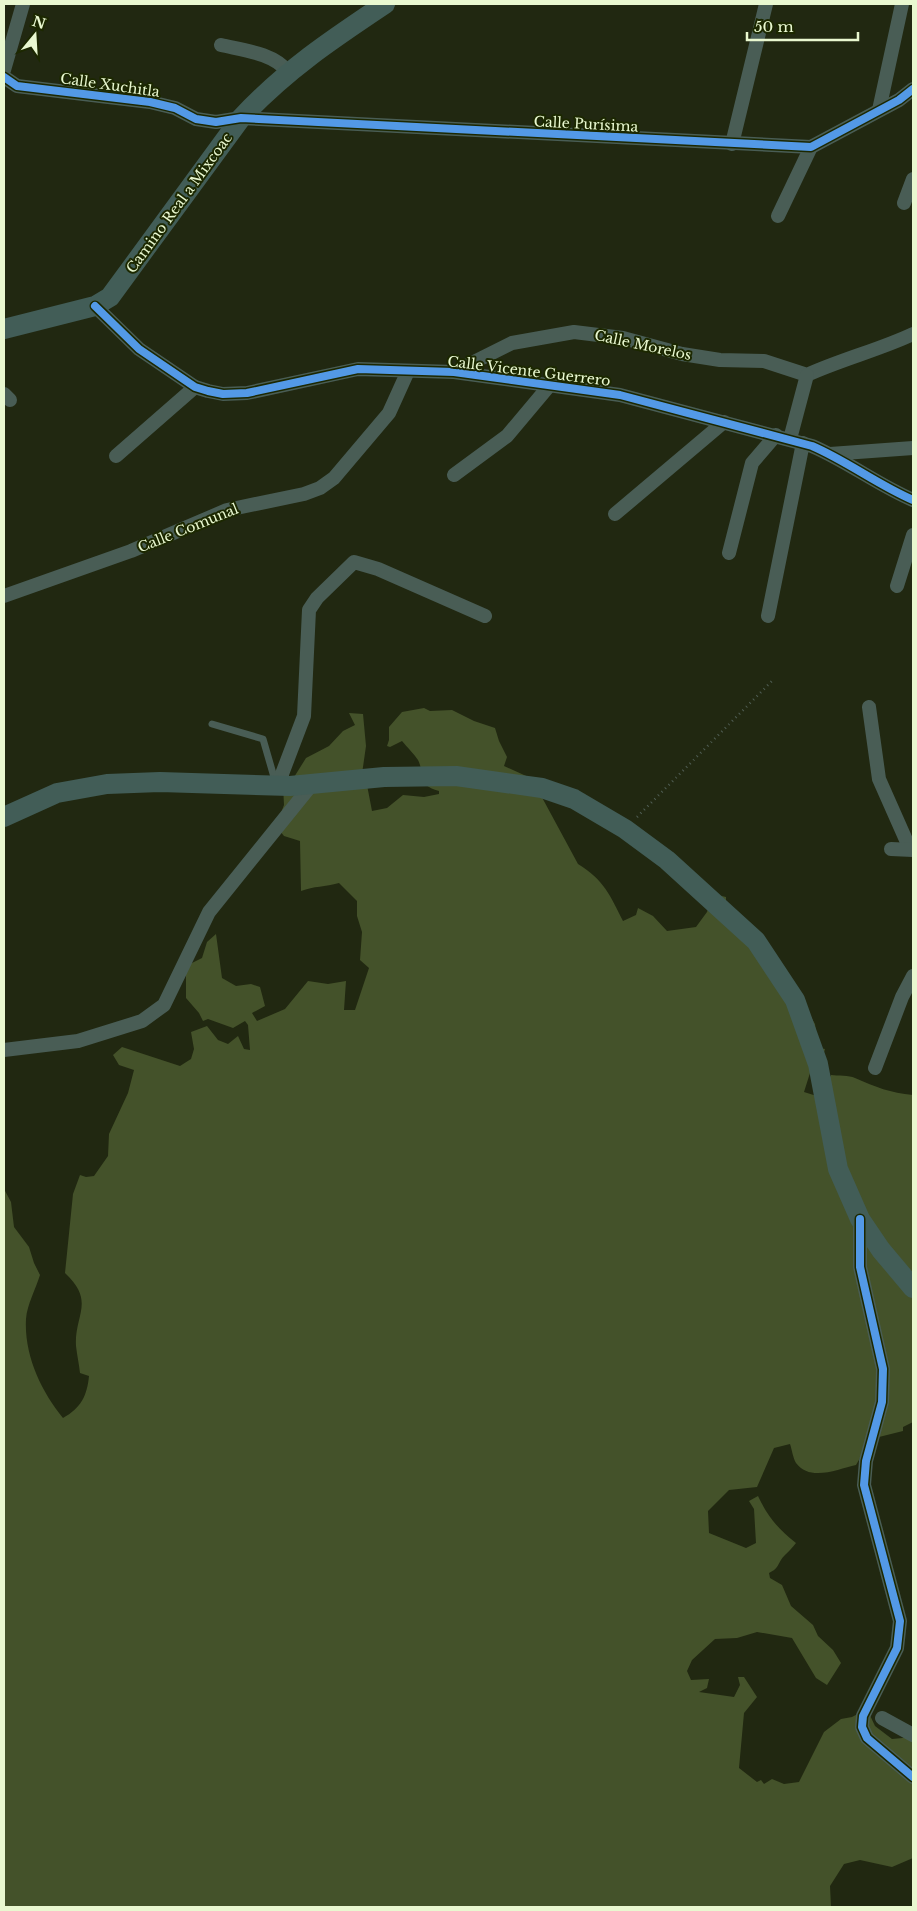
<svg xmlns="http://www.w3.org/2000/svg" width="917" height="1911" viewBox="0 0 917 1911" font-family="'Libre Baskerville',serif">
	<rect width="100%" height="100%" fill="#212811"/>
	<path fill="#44522a" d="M424 708 430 711 452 710 474 721 495 728 499 741 507 757 504 766 535 780 538 790 578 864C604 880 610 895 623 921L636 915 638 908 653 916 667 931 696 927 707 912 713 894 726 897V915L804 1005 815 1024 817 1040 815 1047 825 1049 823 1056 816 1054 804 1092 820 1097 831 1075C838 1076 849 1075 855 1078 876 1087 890 1093 913 1095V1422L903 1427V1431L871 1439 856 1465C838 1469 810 1482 796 1463 793 1458 792 1450 790 1444L774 1448 757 1487 729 1490 708 1511 709 1533 746 1548 756 1543 754 1509 749 1501 758 1496C768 1517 778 1529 796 1543 792 1548 789 1551 785 1555 777 1563 780 1568 769 1573L770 1578 782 1585 791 1606 813 1625 818 1636 833 1650 841 1663 827 1685 816 1678 792 1638 757 1632 737 1638 715 1639 692 1660 687 1671 691 1680 709 1679 707 1688 699 1692 734 1697 740 1685 738 1677H744L757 1697 744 1713 739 1768 757 1782 761 1780 764 1784 772 1779 784 1784 799 1782 824 1732 841 1719 852 1717 867 1709 875 1726 892 1739 913 1737V1858L892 1867 860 1860 844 1864 830 1886 831 1907H4V1189L11 1202 14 1227 29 1247 34 1263 40 1275C36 1288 27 1305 26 1319 24 1355 41 1391 63 1418 81 1408 87 1396 89 1376L80 1373C79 1364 77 1355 76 1346 74 1315 96 1302 65 1273L73 1194 80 1175 86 1177 94 1176 108 1156 109 1134 128 1093 134 1070 119 1065 113 1055 122 1047 180 1066 191 1059 194 1049 191 1032 207 1026 218 1040 228 1044 238 1036 244 1049 250 1050 248 1025 245 1021 233 1028 208 1019 203 1021 199 1013 186 998V966L202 958 207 942 216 934 222 978 236 986 251 984 260 987 265 1006 252 1013 257 1021 285 1009 308 981 328 984 346 981 344 1010H355L369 968 360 960 362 932 357 916V901L339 883C325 887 314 886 301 891L300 841 284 836 276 826 284 805 283 785 291 782 306 758 329 746 343 731 355 725 349 713 363 714 366 746 362 774 367 785 372 811 387 808 403 795 424 797 439 794V791C415 784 426 776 418 760 414 754 407 747 402 741L390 747 387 746 389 740V727L402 712Z"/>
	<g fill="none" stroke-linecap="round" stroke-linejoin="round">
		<polyline stroke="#505e54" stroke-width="2.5" stroke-dasharray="1 4" stroke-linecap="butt" points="637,817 772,681"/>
		<polyline stroke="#495d55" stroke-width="7" points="212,724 263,739 276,784"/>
		<g stroke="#495d55" stroke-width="14">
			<path d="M221 45C242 50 274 53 288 72"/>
			<polyline points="4,70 23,4"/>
			<polyline points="4,77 17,86 150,102 175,108 196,119 216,122 241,118 811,147 899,100 913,89"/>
			<polyline points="879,110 902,4"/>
			<polyline points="732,144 766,4"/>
			<polyline points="904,203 913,179"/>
			<polyline points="778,216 811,147"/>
			<path d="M95 306 139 349 195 387 208 391 223 394 247 393 358 369 454 372 620 395 812 446C847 461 878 485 913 500"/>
			<path d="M454 372 512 343 574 332 623 338 682 354 720 360 764 361 807 375C842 359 879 350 913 334"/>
			<polyline points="4,394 10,400"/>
			<polyline points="790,439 807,375"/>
			<polyline points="830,454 913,448"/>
			<polyline points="116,456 195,387"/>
			<polyline points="454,475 507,436 549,386"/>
			<polyline points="615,514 724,422"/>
			<polyline points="729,553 752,463 776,435"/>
			<polyline points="897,586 913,535"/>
			<polyline points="4,596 131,551 227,510 304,494 320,488 334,478 389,413 408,371"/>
			<polyline points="768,616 803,443"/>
			<polyline points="869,707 879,779 910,849"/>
			<polyline points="282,786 282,774 304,716 309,610 317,598 354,562 378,569 485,616"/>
			<polyline points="891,849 913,850"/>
			<polyline points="4,1050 78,1041 142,1021 164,1005 209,912 313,783"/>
			<polyline points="875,1068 902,997 913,976"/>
			<polyline points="860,1220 860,1267 883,1369 882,1402 866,1461 864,1485 900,1621 897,1648 863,1716 862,1727 867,1738 913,1777"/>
			<polyline points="882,1718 913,1735"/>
		</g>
		<g stroke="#425d57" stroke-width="20">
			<path d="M4 329 95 306 110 297 241 118C286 70 331 40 385 4"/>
			<polyline points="4,817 57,793 107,784 160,782 290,786 384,777 456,776 542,788 574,799 625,829 667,860 756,941 795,1000 818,1064 838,1169 860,1219 881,1250 913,1288"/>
		</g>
		<g stroke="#1c2800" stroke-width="11">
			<g id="cycleway">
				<polyline points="4,77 17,86 150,102 175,108 196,119 216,122 241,118 811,147 899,100 913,89"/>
				<path d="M95 306 139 349 195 387 208 391 223 394 247 393 358 369 454 372 620 395 812 446C847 461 878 485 913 500"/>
				<polyline points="860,1219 860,1267 883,1369 882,1402 866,1461 864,1485 900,1621 897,1648 863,1716 862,1727 867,1738 913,1777"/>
			</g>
		</g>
		<use href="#cycleway" stroke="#5399e6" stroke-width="8"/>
	</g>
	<g text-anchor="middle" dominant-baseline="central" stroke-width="4" stroke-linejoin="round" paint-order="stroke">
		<g font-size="14" fill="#e9f8d0" stroke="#1c2800">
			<text transform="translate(110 85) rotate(8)">Calle Xuchitla</text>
			<text transform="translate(586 124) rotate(3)">Calle Purísima</text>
			<text transform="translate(179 203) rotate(-54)">Camino Real a Mixcoac</text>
			<text transform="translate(643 345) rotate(12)">Calle Morelos</text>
			<text transform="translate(529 371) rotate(7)">Calle Vicente Guerrero</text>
			<text transform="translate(188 528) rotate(-22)">Calle Comunal</text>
		</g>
	</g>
	<rect width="917" height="1911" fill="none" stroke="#e9f8d0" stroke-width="10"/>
	<g transform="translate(35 35) rotate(18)" stroke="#1c2800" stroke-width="4" paint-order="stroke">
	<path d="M0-4L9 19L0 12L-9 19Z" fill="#e9f8d0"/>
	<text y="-8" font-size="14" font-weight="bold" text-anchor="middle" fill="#e9f8d0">N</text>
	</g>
	<path d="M747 32v8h111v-8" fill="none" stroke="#e9f8d0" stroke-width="2.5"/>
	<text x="754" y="32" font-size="15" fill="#e9f8d0" stroke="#1c2800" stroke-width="4" paint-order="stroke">50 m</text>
</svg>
